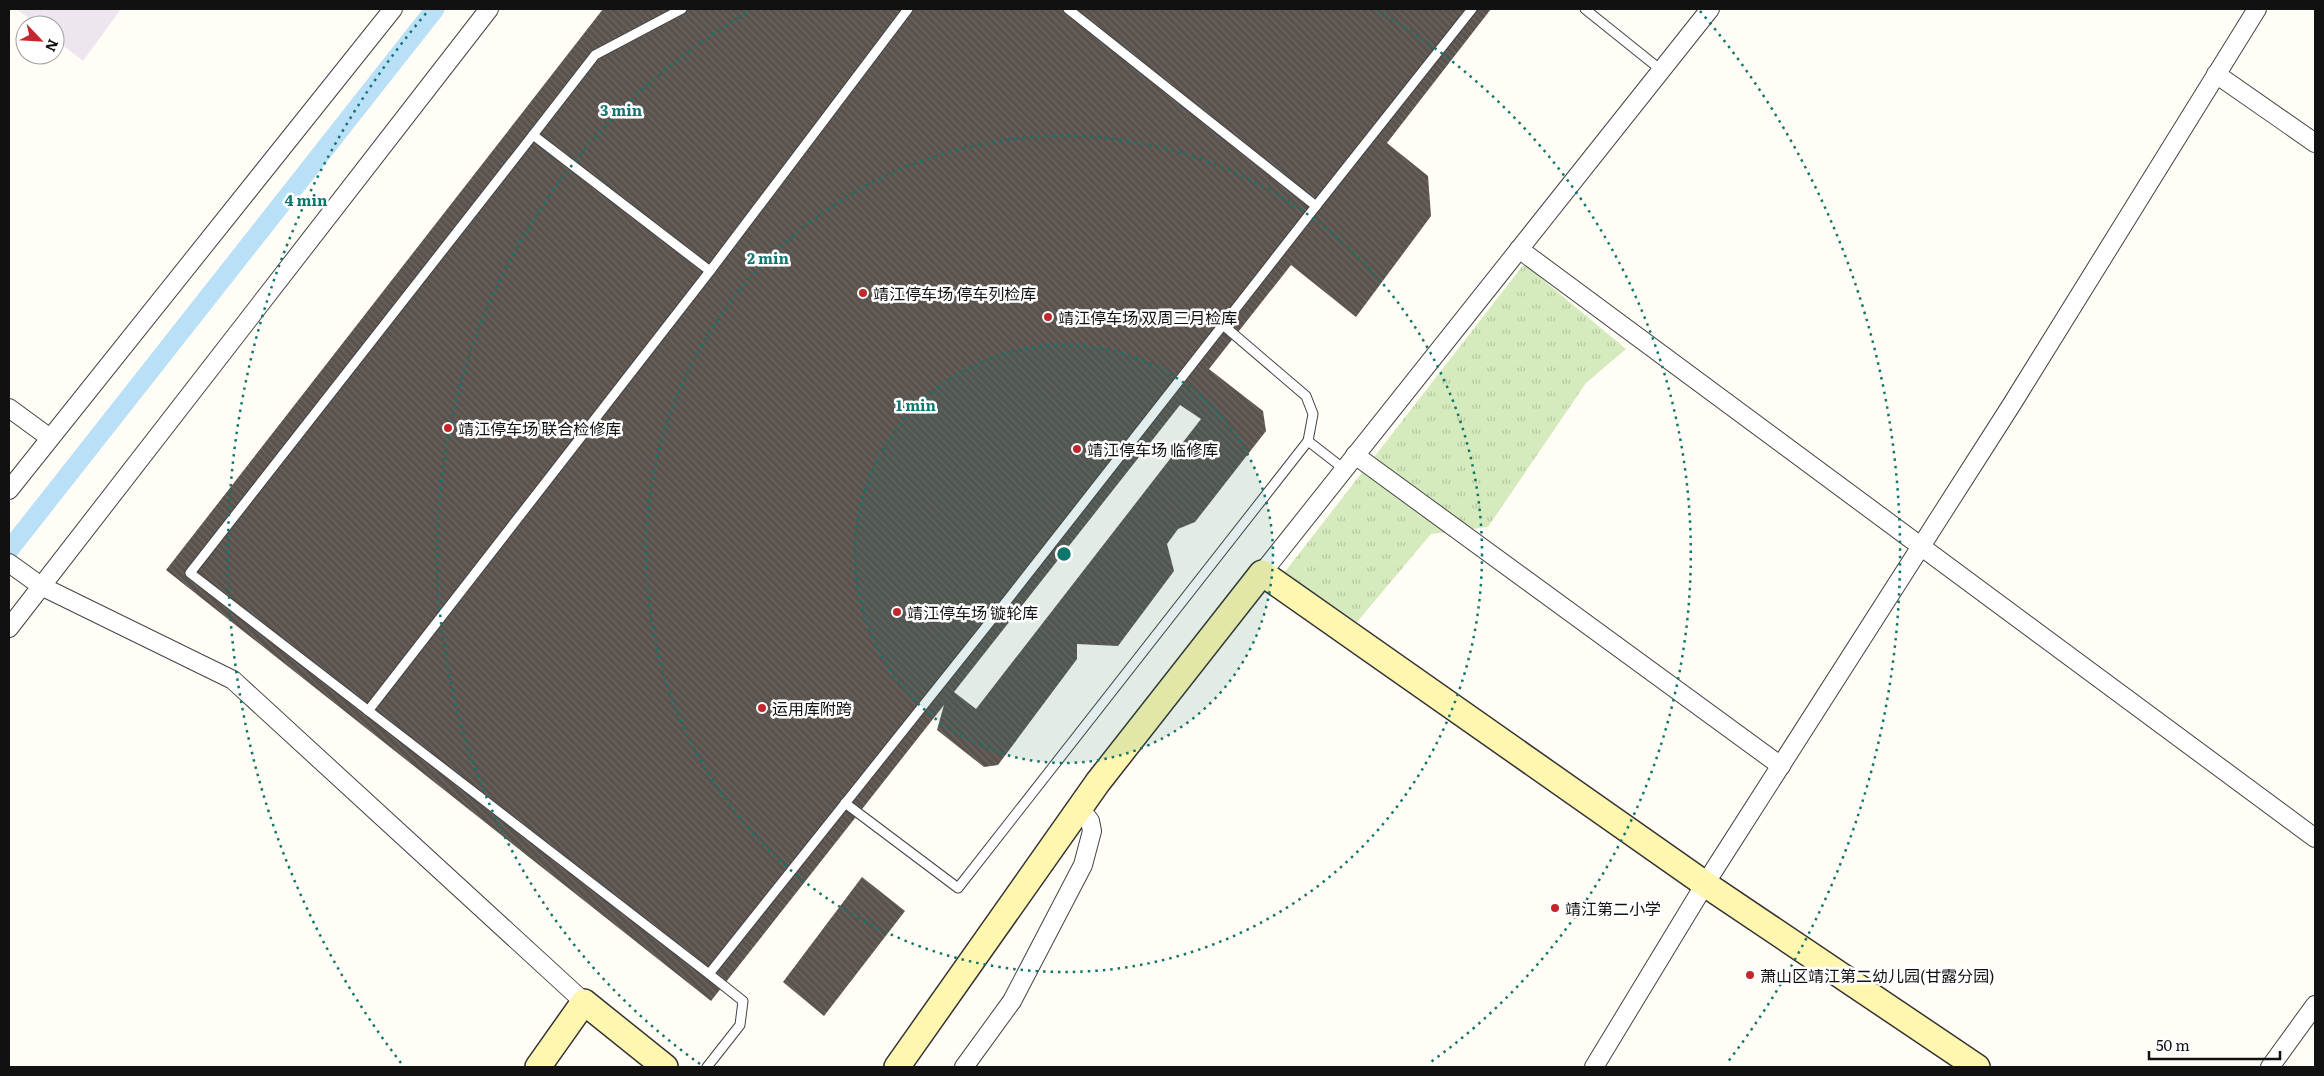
<svg xmlns="http://www.w3.org/2000/svg" width="2324" height="1076" viewBox="0 0 2324 1076" font-family="Literata,'Noto Sans SC',serif">
	<defs>
		<pattern id="grass-tufts" width="24" height="20" patternUnits="userSpaceOnUse" patternTransform="scale(1.25)"><rect width="24" height="20" fill="#d5ebbd"/><path d="M3 7l-1-3M5 7V3M7 7l1-3M15 17l-1-3M17 17v-4M19 17l1-3" fill="none" stroke="#b6c8a1"/></pattern>
		<pattern id="building-back-hatch" width="6" height="6" patternUnits="userSpaceOnUse" patternTransform="scale(1.25)"><rect width="6" height="6" fill="#5a524d"/><path d="M-1 5l2 2M0 0l6 6M5-1l2 2" fill="none" stroke="#6d6662"/></pattern>
	</defs>
	<rect width="100%" height="100%" fill="#fffdf5"/>
	<polygon fill="#eee6ef" points="17,9 121,9 83,61 55,39 55,25 37,25"/>
	<polygon fill="url(#grass-tufts)" points="1524,264 1626,349 1586,383 1488,527 1431,534 1357,622 1284,573"/>
	<g fill="none" stroke-linecap="round" stroke-linejoin="round">
		<polyline stroke="#b9e0f7" stroke-width="19" points="9,550 435,9"/>
	</g>
	<g fill="url(#building-back-hatch)" fill-rule="evenodd">
		<path d="M603 9H1491L1387 143 1428 176 1431 216 1356 317 1291 265 1209 369 1263 411 1266 431 1195 522 1178 529 1167 544 1174 571 1118 646 1077 644V659L998 765 984 767 937 730 944 705 711 1001 166 570ZM1180 405 1201 419 976 709 954 692Z"/>
		<polygon points="862,877 905,911 824,1016 783,982"/>
	</g>
	<g fill="none" stroke-linecap="round" stroke-linejoin="round">
		<g stroke="#444" stroke-width="11">
			<g id="lane">
				<polyline points="1068,9 1316,206"/>
				<polyline points="1585,9 1661,70"/>
				<polyline points="533,135 595,55 682,9"/>
				<polyline points="1308,441 1344,469"/>
				<polyline points="368,711 710,271 908,9"/>
				<polyline points="845,803 958,888 1308,441 1313,414 1306,396 1223,325"/>
				<polyline points="709,974 190,573 533,135 710,271"/>
				<polyline points="707,1067 740,1025 743,1001 709,974 1009,598 1316,206 1472,9"/>
			</g>
		</g>
		<g stroke="#444" stroke-width="20">
			<g id="street">
				<polyline points="2216,74 2315,143"/>
				<polyline points="1519,249 2315,838"/>
				<polyline points="9,408 50,438"/>
				<polyline points="1355,455 1781,766"/>
				<polyline points="9,490 393,9"/>
				<polyline points="9,563 41,586 233,680 584,1002"/>
				<polyline points="1262,573 1710,9"/>
				<polyline points="9,628 489,9"/>
				<polyline points="964,1067 1012,1001 1083,865 1092,831 1090,821 1080,808"/>
				<polyline points="1594,1067 1705,884 2012,404 2257,9"/>
				<polyline points="2270,1067 2315,1005"/>
			</g>
		</g>
		<g stroke="#333" stroke-width="28">
			<g id="secondary">
				<polyline points="538,1067 584,1002 665,1067"/>
				<polyline points="897,1067 1098,782 1262,573 1705,884 1977,1067"/>
			</g>
		</g>
		<use href="#lane" stroke="#fff" stroke-width="9"/>
		<use href="#street" stroke="#fff" stroke-width="18"/>
		<use href="#secondary" stroke="#fff6b0" stroke-width="25"/>
	</g>
	<circle cx="1064" cy="554" r="209" fill="#0f766e" fill-opacity=".12"/>
	<g fill="none" stroke="#0f766e" stroke-width="2.5" stroke-dasharray="2.5 5">
		<circle cx="1064" cy="554" r="209"/>
		<circle cx="1064" cy="554" r="418"/>
		<path d="M700 1064A627 627 0 0 1 750 11M1378 11A627 627 0 0 1 1428 1064"/>
		<path d="M401 1063A836 836 0 0 1 428 11M1700 11A836 836 0 0 1 1727 1063"/>
	</g>
	<g fill="#c4262e" stroke="#fff" stroke-width="2">
		<circle cx="863" cy="293" r="5"/>
		<circle cx="1048" cy="317" r="5"/>
		<circle cx="448" cy="428" r="5"/>
		<circle cx="1077" cy="449" r="5"/>
		<circle cx="897" cy="612" r="5"/>
		<circle cx="762" cy="708" r="5"/>
		<circle cx="1555" cy="908" r="5"/>
		<circle cx="1750" cy="975" r="5"/>
	</g>
	<g text-anchor="middle" dominant-baseline="central" stroke-width="5" stroke-linejoin="round" paint-order="stroke">
		<g font-size="16" fill="#111" stroke="#fff" text-anchor="start">
			<text x="873" y="293">靖江停车场 停车列检库</text>
			<text x="1058" y="317">靖江停车场 双周三月检库</text>
			<text x="458" y="428">靖江停车场 联合检修库</text>
			<text x="1087" y="449">靖江停车场 临修库</text>
			<text x="907" y="612">靖江停车场 镟轮库</text>
			<text x="772" y="708">运用库附跨</text>
			<text x="1565" y="908">靖江第二小学</text>
			<text x="1760" y="975">萧山区靖江第二幼儿园(甘露分园)</text>
		</g>
	</g>
	<circle cx="1064" cy="554" r="8" fill="#0f766e" stroke="#fff" stroke-width="2.5"/>
	<g font-size="15" text-anchor="middle" font-weight="bold" fill="#0f766e" stroke="#fff" stroke-width="5" stroke-linejoin="round" paint-order="stroke">
		<text x="621" y="116">3 min</text>
		<text x="306" y="206">4 min</text>
		<text x="768" y="264">2 min</text>
		<text x="916" y="411">1 min</text>
	</g>
	<rect width="2324" height="1076" fill="none" stroke="#111111" stroke-width="20"/>
	<g transform="translate(40 40) rotate(115)"><circle r="24" fill="#ffffff" stroke="#a0a0a0"/>
	<path d="M0-4L9 19L0 12L-9 19Z" fill="#c4262e"/>
	<text y="-8" font-size="14" font-weight="bold" text-anchor="middle" fill="#111111">N</text>
	</g>
	<path d="M2149 1051v8h131v-8" fill="none" stroke="#111111" stroke-width="2.5"/>
	<text x="2156" y="1051" font-size="15" fill="#111111" stroke="#ffffff" stroke-width="4" paint-order="stroke">50 m</text>
</svg>
